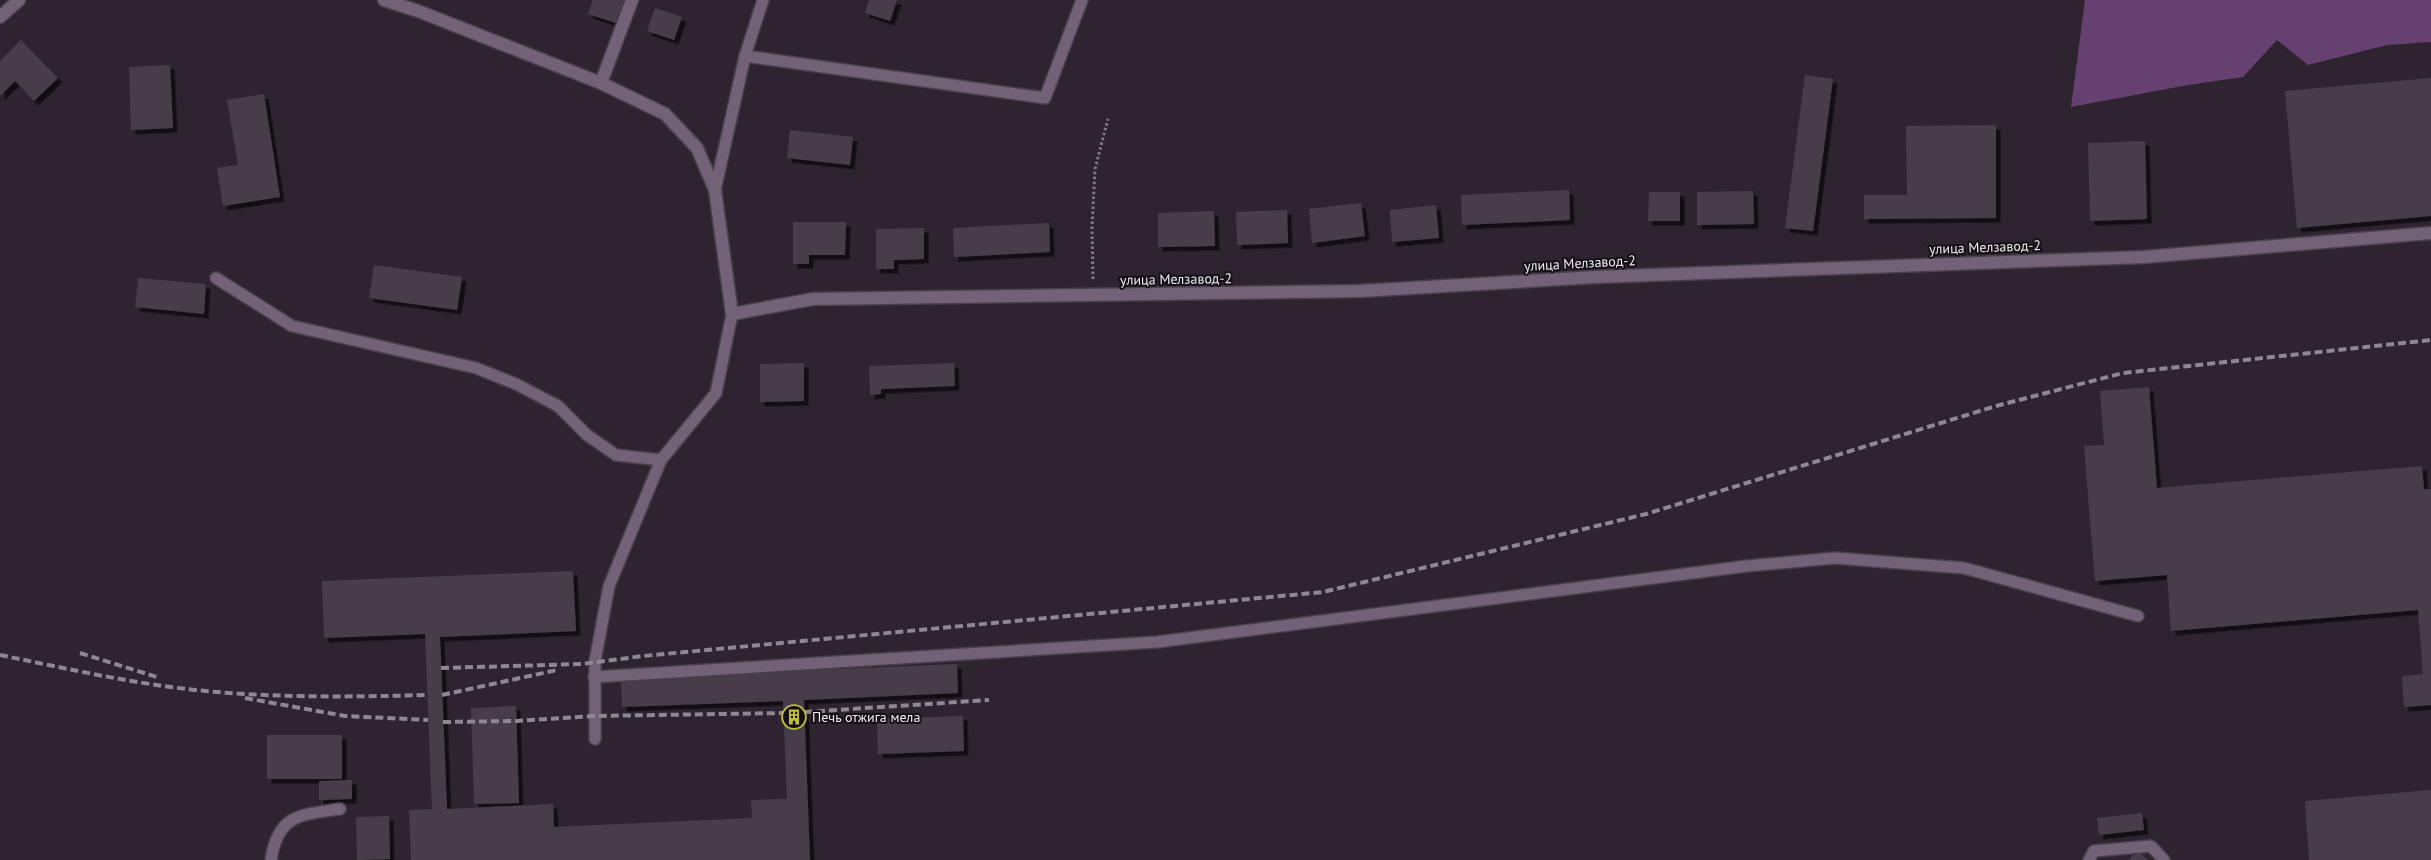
<svg xmlns="http://www.w3.org/2000/svg" width="2431" height="860" viewBox="0 0 2431 860" font-family="'PT Sans',sans-serif">
	<defs>
		<filter id="shadow"><feDropShadow dx="4.5" dy="4.5" stdDeviation="0" flood-color="#0009"/></filter>
	</defs>
	<rect width="100%" height="100%" fill="#2d2430"/>
	<polygon fill="#654071" points="2085,0 2431,0 2431,42 2387,45 2308,65 2277,40 2243,77 2188,85 2071,107"/>
	<g fill="#473e4a" filter="url(#shadow)">
		<polygon points="593,0 624,0 616,23 588,14"/>
		<polygon points="869,0 897,0 890,21 865,13"/>
		<polygon points="655,8 682,17 674,40 647,31"/>
		<polygon points="21,40 58,78 34,101 15,81 0,96 0,61"/>
		<polygon points="170,65 173,128 131,130 129,67"/>
		<polygon points="1805,75 1833,79 1813,231 1785,228"/>
		<polygon points="2431,78 2431,216 2297,228 2285,91"/>
		<polygon points="264,94 280,197 223,206 217,168 238,165 227,100"/>
		<polygon points="1996,125 1996,218 1864,219 1864,195 1907,195 1906,126"/>
		<polygon points="790,130 853,137 850,165 787,158"/>
		<polygon points="2145,141 2147,219 2090,221 2088,143"/>
		<polygon points="1569,190 1570,220 1462,225 1461,195"/>
		<polygon points="1753,191 1754,224 1697,225 1697,192"/>
		<polygon points="1649,192 1680,192 1680,221 1648,221"/>
		<polygon points="1361,203 1365,236 1312,243 1309,209"/>
		<polygon points="1436,205 1439,238 1392,242 1390,210"/>
		<polygon points="1287,210 1288,243 1237,245 1236,212"/>
		<polygon points="1214,211 1215,246 1158,247 1158,213"/>
		<polygon points="793,222 846,222 845,255 809,255 809,264 793,264"/>
		<polygon points="1049,223 1050,252 954,257 953,228"/>
		<polygon points="924,228 924,259 894,260 894,269 876,269 876,229"/>
		<polygon points="374,265 462,277 457,310 369,298"/>
		<polygon points="138,278 206,284 204,314 135,307"/>
		<polygon points="804,363 804,401 760,402 760,364"/>
		<polygon points="954,363 955,386 881,389 881,394 870,395 869,366"/>
		<polygon points="2149,387 2157,488 2422,466 2424,489 2431,489 2431,705 2404,707 2402,676 2423,674 2418,610 2171,631 2167,575 2095,581 2084,446 2104,445 2100,391"/>
		<polygon points="573,571 576,631 440,637 447,809 553,804 554,827 752,818 751,800 787,799 783,701 622,707 621,678 957,664 958,693 804,700 810,860 411,860 409,810 432,809 425,634 324,638 322,581"/>
		<polygon points="516,706 519,803 474,804 471,708"/>
		<polygon points="963,716 964,751 878,754 877,719"/>
		<rect x="267" y="735" width="75" height="44"/>
		<polygon points="352,780 352,799 319,800 319,781"/>
		<polygon points="2431,790 2431,860 2309,860 2305,801"/>
		<polygon points="2142,813 2144,830 2099,835 2097,818"/>
		<polygon points="389,816 390,859 357,860 356,817"/>
		<polygon points="2137,850 2148,860 2129,860"/>
	</g>
	<g fill="none" stroke-linecap="round" stroke-linejoin="round">
		<g stroke="#48404b" stroke-width="14">
			<g id="service">
				<polyline points="745,56 1045,98 1082,0"/>
				<polyline points="715,190 745,56 763,0"/>
				<polyline points="216,278 292,326 476,368 516,384 558,406 587,435 616,455 661,460"/>
				<polyline points="594,677 1157,642 1747,566 1835,558 1964,568 2138,616"/>
				<polyline points="595,739 595,661 609,586 661,460 716,393 732,314"/>
				<path d="M271 860C278 814 300 815 340 809"/>
				<polyline points="2089,860 2094,851 2151,846 2164,860"/>
			</g>
		</g>
		<g stroke="#48404b" stroke-width="15">
			<g id="minor">
				<polyline points="384,0 418,11 601,83 665,114 697,148 715,190 732,314 813,299 1360,291 1596,277 2144,257 2431,233"/>
				<polyline points="0,17 19,0"/>
				<polyline points="601,83 632,0"/>
			</g>
		</g>
		<polyline stroke="#827a85" stroke-width="3" stroke-dasharray="2.5 2.5" stroke-linecap="butt" points="1093,279 1092,227 1095,169 1108,119"/>
		<use href="#service" stroke="#726177" stroke-width="11"/>
		<use href="#minor" stroke="#726177" stroke-width="12"/>
		<g stroke="#8f8791" stroke-width="4" stroke-dasharray="8 4" stroke-linecap="butt">
			<polyline points="80,653 160,678"/>
			<path d="M0 655C64 668 130 683 195 690 272 698 350 697 427 695"/>
			<polyline points="441,668 582,664 643,656 1323,592 1646,514 1996,406 2123,373 2431,340"/>
			<polyline points="442,695 557,670"/>
			<polyline points="245,698 345,716 428,720"/>
			<polyline points="805,712 989,700"/>
			<polyline points="443,722 517,721 595,716 784,713"/>
		</g>
	</g>
	<defs>
		<g id="building-ring" transform="scale(1.25)"><circle r="9.5" fill="#130f14" stroke="#c1bd3f" stroke-width="1.5"/><path d="M-4-6H4V6H1V3H-1V6H-4ZM-2.5-4.3h1.7v1.8h-1.7ZM.8-4.3h1.7v1.8H.8ZM-2.5-1h1.7V.8h-1.7ZM.8-1h1.7V.8H.8Z" fill="#c1bd3f"/></g>
	</defs>
	<g fill-rule="evenodd">
		<use href="#building-ring" x="794" y="717"/>
	</g>
	<g text-anchor="middle" dominant-baseline="central" stroke-width="4" stroke-linejoin="round" paint-order="stroke">
		<g font-size="14" fill="#f1ebf3" stroke="#130f14">
			<text transform="translate(1985 247) rotate(-2)">улица Мелзавод-2</text>
			<text transform="translate(1580 263) rotate(-3)">улица Мелзавод-2</text>
			<text transform="translate(1176 279) rotate(-1)">улица Мелзавод-2</text>
		</g>
		<g font-size="14" fill="#f1ebf3" stroke="#130f14" text-anchor="start">
			<text x="812" y="717">Печь отжига мела</text>
		</g>
	</g>
</svg>
